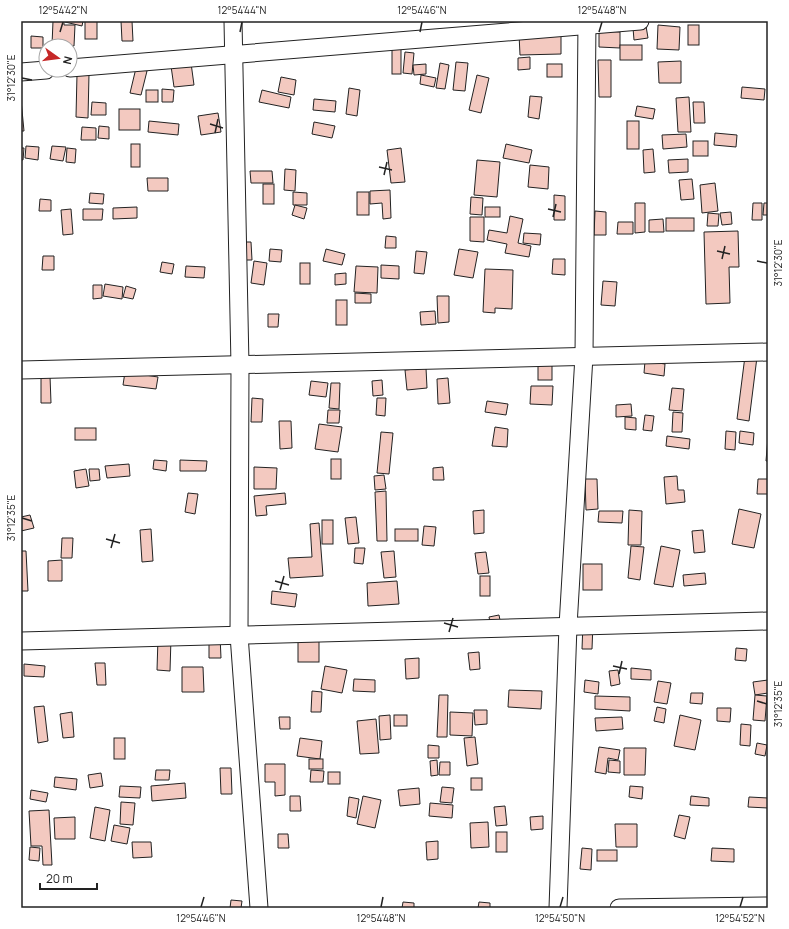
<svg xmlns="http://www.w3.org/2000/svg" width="789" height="929" viewBox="0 0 789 929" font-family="Manrope,sans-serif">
	<rect width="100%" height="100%" fill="#fff"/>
	<g fill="#f3c9c0" stroke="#222">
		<polygon points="53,21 64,21 64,25 75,25 74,46 52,45"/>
		<polygon points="66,21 83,21 82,26 65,22"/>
		<rect x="85" y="21" width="12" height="18"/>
		<polygon points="121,21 132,21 133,41 122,41"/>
		<polygon points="658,25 680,27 679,50 657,49"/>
		<rect x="688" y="25" width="11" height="20"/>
		<polygon points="646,26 648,38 634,40 633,28"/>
		<polygon points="599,31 620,32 620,48 599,47"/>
		<polygon points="561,33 561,54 520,55 519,34"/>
		<polygon points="31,36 43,37 43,48 31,48"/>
		<rect x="620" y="45" width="22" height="15"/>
		<rect x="392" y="46" width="9" height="28"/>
		<polygon points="405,52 414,53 412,74 403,73"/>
		<polygon points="530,57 530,69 518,70 518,58"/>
		<polygon points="598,60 611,60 611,97 599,97"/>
		<polygon points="681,61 681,83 659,83 658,62"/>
		<polygon points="456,62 468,63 465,91 453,90"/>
		<polygon points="191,63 194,85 174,87 171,66"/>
		<polygon points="440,63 449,65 445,89 436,88"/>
		<polygon points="426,64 426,74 414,75 413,65"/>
		<rect x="547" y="64" width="15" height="13"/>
		<polygon points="136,68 147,71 141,95 130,93"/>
		<polygon points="77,74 89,74 88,118 76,117"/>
		<polygon points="421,75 436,78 434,87 420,84"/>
		<polygon points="477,75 489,78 481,113 469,110"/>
		<polygon points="281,77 296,80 294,95 278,92"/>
		<polygon points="742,87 765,89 764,100 741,98"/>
		<polygon points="349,88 360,90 357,116 346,114"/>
		<polygon points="162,89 174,90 173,102 162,102"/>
		<rect x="146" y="90" width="12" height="12"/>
		<polygon points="262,90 291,97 289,108 259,102"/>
		<polygon points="530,96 542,97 539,119 528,117"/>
		<polygon points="689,97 691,132 678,132 676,98"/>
		<polygon points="314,99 336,101 335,112 313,110"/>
		<polygon points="21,100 24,131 21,131"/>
		<polygon points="92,102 106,103 106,115 91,115"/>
		<polygon points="693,102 704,102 705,123 694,123"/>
		<polygon points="637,106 655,109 653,119 635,116"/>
		<rect x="119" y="109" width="21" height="21"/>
		<polygon points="218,113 221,132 201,135 198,116"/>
		<polygon points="149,121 179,124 178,135 148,132"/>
		<rect x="627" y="121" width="12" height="28"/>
		<polygon points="314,122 335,126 332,138 312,134"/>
		<polygon points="99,126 109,127 109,139 98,138"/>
		<polygon points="82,127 96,128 96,140 81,140"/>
		<polygon points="715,133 737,135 736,147 714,145"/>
		<polygon points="686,134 687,147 663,149 662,135"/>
		<rect x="693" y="141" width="15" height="15"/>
		<rect x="131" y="144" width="9" height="23"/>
		<polygon points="506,144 532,150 529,163 503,158"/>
		<polygon points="26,146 39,147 38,160 25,158"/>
		<polygon points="52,146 66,147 63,161 50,159"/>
		<polygon points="21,148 24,148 23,160 21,160"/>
		<polygon points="67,148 76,149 75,163 66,162"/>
		<polygon points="401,148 405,182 391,183 387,150"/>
		<polygon points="653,149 655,172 644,173 643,150"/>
		<polygon points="688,159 688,172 669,173 668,160"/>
		<polygon points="477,160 500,162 497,197 474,195"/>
		<polygon points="530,165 549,167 548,189 528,187"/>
		<polygon points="285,169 296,170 295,191 284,190"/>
		<polygon points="250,171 272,171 273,183 251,183"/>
		<polygon points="147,178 168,178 168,191 148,191"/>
		<polygon points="692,179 694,199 681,200 679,180"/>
		<polygon points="715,183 718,211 702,213 700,185"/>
		<rect x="263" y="184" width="11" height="20"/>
		<polygon points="390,190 391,218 383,219 382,203 370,204 370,191"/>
		<polygon points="293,192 307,193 307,205 293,205"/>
		<rect x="357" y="192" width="12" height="23"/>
		<polygon points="90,193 104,194 103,204 89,203"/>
		<polygon points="554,195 565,196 565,220 554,220"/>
		<polygon points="471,197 483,198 482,215 470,214"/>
		<polygon points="40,199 51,200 51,211 39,211"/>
		<polygon points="635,203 645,203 645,232 635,233"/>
		<polygon points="753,203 762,203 762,220 752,220"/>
		<polygon points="764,203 768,203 768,215 763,215"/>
		<polygon points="295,205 307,208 304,219 292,215"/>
		<polygon points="137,207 137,218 113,219 113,208"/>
		<rect x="485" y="207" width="15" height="10"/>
		<polygon points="71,209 73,234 63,235 61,210"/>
		<polygon points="83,209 103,209 102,220 83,220"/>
		<polygon points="595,211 606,212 606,235 594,235"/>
		<polygon points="731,212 732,224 722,225 720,213"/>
		<polygon points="708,213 719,214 718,226 707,226"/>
		<polygon points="510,216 523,219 518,243 531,246 529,257 505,253 507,244 487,240 489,230 507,233"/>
		<polygon points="470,217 484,217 484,242 470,241"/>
		<rect x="666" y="218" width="28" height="13"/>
		<polygon points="663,219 664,232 649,232 649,220"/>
		<polygon points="618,222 633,222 633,234 617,234"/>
		<polygon points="738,231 739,267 729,267 730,303 706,304 704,232"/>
		<polygon points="524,233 541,234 540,245 523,243"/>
		<polygon points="386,236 396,237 396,248 385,248"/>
		<polygon points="242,242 251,242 252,260 242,260"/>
		<polygon points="270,249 282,250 281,262 269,261"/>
		<polygon points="326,249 345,254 342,265 323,261"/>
		<polygon points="459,249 478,252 473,278 454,275"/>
		<polygon points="416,251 427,252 424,274 414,273"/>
		<polygon points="43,256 54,256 54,270 42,270"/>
		<polygon points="553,259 565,259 565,275 552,274"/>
		<polygon points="254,261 267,263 264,285 251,283"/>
		<polygon points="162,262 174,264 172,274 160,272"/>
		<rect x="300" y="263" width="10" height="21"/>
		<polygon points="381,265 399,266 399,279 381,278"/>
		<polygon points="186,266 205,267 204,278 185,277"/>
		<polygon points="356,266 378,267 377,293 354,292"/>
		<polygon points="485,269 513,270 512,309 495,308 495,313 483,312"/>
		<polygon points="346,273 346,284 335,285 335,274"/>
		<polygon points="603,281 617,282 615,306 601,305"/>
		<polygon points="105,284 123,287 122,299 103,296"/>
		<polygon points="93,285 102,285 102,298 93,299"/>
		<polygon points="126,286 136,289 133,299 123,297"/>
		<polygon points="355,293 371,294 371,303 355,303"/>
		<polygon points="437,296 449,296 449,322 438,323"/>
		<rect x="336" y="300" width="11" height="25"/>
		<polygon points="435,311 436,324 421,325 420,312"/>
		<polygon points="268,314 279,314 278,327 268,327"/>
		<polygon points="745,356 757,357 749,421 737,419"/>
		<polygon points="645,361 665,364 664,376 644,373"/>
		<rect x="538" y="365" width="14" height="15"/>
		<polygon points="426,368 427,388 407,390 405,370"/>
		<polygon points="125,372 158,377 156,389 123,385"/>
		<polygon points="50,376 51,403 41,403 41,377"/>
		<polygon points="448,378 450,403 438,404 437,379"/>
		<polygon points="382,380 383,395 373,396 372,381"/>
		<polygon points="311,381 328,383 326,397 309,395"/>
		<polygon points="331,383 340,383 339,409 329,408"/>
		<polygon points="531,386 553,386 552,405 530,404"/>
		<polygon points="672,388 684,389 682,411 669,410"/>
		<polygon points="252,398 263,399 262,422 251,422"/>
		<polygon points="377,398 386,398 385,416 376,415"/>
		<polygon points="487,401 508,404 506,415 485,412"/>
		<polygon points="631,404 632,416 616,417 616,405"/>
		<polygon points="328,410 340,410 339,423 327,423"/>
		<polygon points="673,412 683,413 682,432 672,432"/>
		<polygon points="645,415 654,416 652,431 643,430"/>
		<polygon points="625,417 636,418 636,430 625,429"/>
		<polygon points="279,421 291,421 292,448 280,449"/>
		<polygon points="319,424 342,427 338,452 315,449"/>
		<polygon points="495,427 508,429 507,447 492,446"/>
		<rect x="75" y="428" width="21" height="12"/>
		<polygon points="726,431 736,432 735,450 725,449"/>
		<polygon points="740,431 754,433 753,445 739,443"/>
		<polygon points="381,432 393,433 389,474 377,473"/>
		<polygon points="667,436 690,439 689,449 666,446"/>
		<polygon points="768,437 768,461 766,461"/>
		<rect x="331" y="459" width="10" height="20"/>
		<polygon points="154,460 167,461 166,471 153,469"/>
		<polygon points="180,460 207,461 206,471 180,471"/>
		<polygon points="129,464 130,476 107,478 105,466"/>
		<polygon points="254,467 277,468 276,489 254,489"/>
		<polygon points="443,467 444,480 433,480 433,468"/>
		<polygon points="86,469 89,486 76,488 74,471"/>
		<polygon points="89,469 99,469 100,480 90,481"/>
		<polygon points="384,475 386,489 375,490 374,476"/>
		<polygon points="677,476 678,490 684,490 685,502 666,504 664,477"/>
		<polygon points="585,479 597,479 598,509 586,510"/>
		<polygon points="758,479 768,479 768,494 757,494"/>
		<polygon points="386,491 387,541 377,541 375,492"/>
		<polygon points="188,493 198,494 195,514 185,512"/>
		<polygon points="285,493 286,504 266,506 267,515 256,516 254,496"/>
		<polygon points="739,509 761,514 754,548 732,544"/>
		<polygon points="484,510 484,533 474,534 473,511"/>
		<polygon points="629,510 642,511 641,545 628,545"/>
		<polygon points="599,511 623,511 622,523 598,522"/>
		<polygon points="30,515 34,528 21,531 21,517"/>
		<polygon points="356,517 359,543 348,544 345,518"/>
		<rect x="322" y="520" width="11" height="24"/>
		<polygon points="319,523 323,576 290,578 288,558 312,557 310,524"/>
		<polygon points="424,526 436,527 434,546 422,545"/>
		<polygon points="151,529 153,561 142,562 140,530"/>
		<rect x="395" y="529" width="23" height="12"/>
		<polygon points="703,530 705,552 694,553 692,531"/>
		<polygon points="62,538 73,538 72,558 61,558"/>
		<polygon points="631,546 644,547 640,580 628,578"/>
		<polygon points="661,546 680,550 673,587 654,584"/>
		<polygon points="355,548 365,548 363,564 354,563"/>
		<polygon points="21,551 26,551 28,591 21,591"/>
		<polygon points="394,551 396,577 384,578 381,552"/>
		<polygon points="486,552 489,573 478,574 475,553"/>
		<polygon points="62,560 62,581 48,581 48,561"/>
		<rect x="583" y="564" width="19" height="26"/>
		<polygon points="705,573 706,584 684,586 683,575"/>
		<rect x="480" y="576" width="10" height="20"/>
		<polygon points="397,581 399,604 368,606 367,583"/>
		<polygon points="272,591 297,594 295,607 271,604"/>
		<polygon points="499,615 503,635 493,636 489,617"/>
		<polygon points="583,623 593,623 592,649 582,649"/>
		<polygon points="209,636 220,636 221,658 209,658"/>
		<rect x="298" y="636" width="21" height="26"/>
		<polygon points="158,638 171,638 170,671 157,670"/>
		<polygon points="736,648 747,649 746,661 735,660"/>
		<polygon points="479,652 480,669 470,670 468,653"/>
		<polygon points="419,658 419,678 406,679 405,659"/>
		<polygon points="95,663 105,663 106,685 97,685"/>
		<polygon points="24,664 45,666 44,677 24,676"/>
		<polygon points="325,666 347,670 342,693 321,689"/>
		<polygon points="182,667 203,667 204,692 182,692"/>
		<polygon points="631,668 651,670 651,680 631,679"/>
		<polygon points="618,670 620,684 611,686 609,671"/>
		<polygon points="354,679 375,680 375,692 353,691"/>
		<polygon points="585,680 599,682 598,694 584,692"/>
		<polygon points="768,680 768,693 755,695 753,682"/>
		<polygon points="658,681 671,683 667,704 654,702"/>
		<polygon points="509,690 542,691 541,709 508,707"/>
		<polygon points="312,691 322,692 321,712 311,712"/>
		<polygon points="691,693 703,693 702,704 690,703"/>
		<polygon points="439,695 448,695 447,737 437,737"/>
		<polygon points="755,695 767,696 765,721 753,720"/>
		<polygon points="595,696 630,697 630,711 595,709"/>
		<polygon points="44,706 48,741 38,743 34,707"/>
		<polygon points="657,707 666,709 664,723 654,721"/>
		<polygon points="717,708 731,708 730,722 717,721"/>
		<polygon points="474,710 487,710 487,724 475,725"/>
		<polygon points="72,712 74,737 63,738 60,714"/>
		<polygon points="450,712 473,713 472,736 450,735"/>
		<polygon points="390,715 391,739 380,740 379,716"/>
		<rect x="394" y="715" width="13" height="11"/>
		<polygon points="680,715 701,720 695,750 674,746"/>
		<polygon points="279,717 290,717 290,729 280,729"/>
		<polygon points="622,717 623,729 596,731 595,718"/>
		<polygon points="376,719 379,753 360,754 357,721"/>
		<polygon points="741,724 751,725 750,746 740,745"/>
		<polygon points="475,737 478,764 467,766 464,738"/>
		<rect x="114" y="738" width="11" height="21"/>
		<polygon points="300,738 322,741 320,759 297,756"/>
		<polygon points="757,743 767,745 765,756 755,754"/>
		<polygon points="428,745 439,746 439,758 428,758"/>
		<polygon points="599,747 620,750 618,760 608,758 606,774 595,772"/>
		<polygon points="624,748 646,748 645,775 624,775"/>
		<rect x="309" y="759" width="14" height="10"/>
		<polygon points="437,760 438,775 431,776 430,761"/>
		<polygon points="609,760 620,761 620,773 608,772"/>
		<polygon points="440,762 450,762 450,775 439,775"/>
		<polygon points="265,764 285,764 285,795 275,796 275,782 265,782"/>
		<polygon points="220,768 231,768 232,794 221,794"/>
		<polygon points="156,770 170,770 169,780 155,780"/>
		<polygon points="311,770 324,771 323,782 310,782"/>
		<rect x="328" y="772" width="12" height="12"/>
		<polygon points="101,773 103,786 90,788 88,775"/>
		<polygon points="55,777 77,779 76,790 54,787"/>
		<rect x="471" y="778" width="11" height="12"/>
		<polygon points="185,783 186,798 152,801 151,786"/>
		<polygon points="120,786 141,787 140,798 119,797"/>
		<polygon points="630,786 643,787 642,799 629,797"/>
		<polygon points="442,787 454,788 452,803 440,802"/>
		<polygon points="419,788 420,804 400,806 398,790"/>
		<polygon points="31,790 48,793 46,802 30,799"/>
		<polygon points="290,796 300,796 301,811 290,811"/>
		<polygon points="363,796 381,800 375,828 357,824"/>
		<polygon points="691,796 709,798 709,806 690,805"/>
		<polygon points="349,797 359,799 356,818 347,816"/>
		<polygon points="749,797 768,798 768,808 748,807"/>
		<polygon points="121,802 135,803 133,825 120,824"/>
		<polygon points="430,803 453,805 452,818 429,816"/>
		<polygon points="505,806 507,825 496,826 494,807"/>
		<polygon points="95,807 110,810 105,841 90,838"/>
		<polygon points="49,810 52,865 43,865 42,846 31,846 29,811"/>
		<polygon points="679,815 690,817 685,839 674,836"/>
		<polygon points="543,816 543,829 531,830 530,817"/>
		<polygon points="75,817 75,839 55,839 54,818"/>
		<polygon points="488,822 489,847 471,848 470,823"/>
		<polygon points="615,824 637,824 637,847 616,847"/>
		<polygon points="114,825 130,828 127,844 111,841"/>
		<rect x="496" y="832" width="11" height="20"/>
		<polygon points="278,834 288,834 289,848 278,848"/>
		<polygon points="438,841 438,859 427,860 426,842"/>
		<polygon points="132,842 151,842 152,857 133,858"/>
		<polygon points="30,847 40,848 39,861 29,860"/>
		<polygon points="582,848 592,849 591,870 580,869"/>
		<polygon points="712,848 734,849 734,862 711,861"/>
		<rect x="597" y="850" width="20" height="11"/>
		<polygon points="231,900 242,901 241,908 230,908"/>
		<polygon points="403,902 414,903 414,908 402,908"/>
		<polygon points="479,902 490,903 490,908 478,908"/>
	</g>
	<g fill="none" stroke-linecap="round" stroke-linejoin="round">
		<g stroke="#222" stroke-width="19">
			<g id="street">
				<polyline points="233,21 240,365 239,635 259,908"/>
				<polyline points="70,68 640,21"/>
				<polyline points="21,72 46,70"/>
				<polyline points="21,370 768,352"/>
				<polyline points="21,641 768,621"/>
				<polyline points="558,908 568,626 584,356 587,21"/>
				<polyline points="619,908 768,906"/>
			</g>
		</g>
		<use href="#street" stroke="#fff" stroke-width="17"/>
	</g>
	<path fill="none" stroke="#222" stroke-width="1.5" d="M60 32 63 22M240 32 242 22M420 32 422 22M599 32 602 22M22 78 32 80M210 124 223 128M215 133 218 119M379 167 392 170M384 175 387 162M548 209 561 212M553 217 556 204M717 251 730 254M722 259 725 246M757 261 767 263M22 518 32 521M106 539 120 543M111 548 115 534M275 581 289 585M280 590 284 576M444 623 458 627M449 632 453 618M613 666 627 669M619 674 622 661M757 701 767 704M201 907 204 897M381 907 383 897M560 907 563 897M740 907 743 897"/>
	<rect width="789" height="929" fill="none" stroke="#ffffff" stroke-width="44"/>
	<g transform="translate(58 58) rotate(104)"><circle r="19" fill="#ffffff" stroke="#a7a7a7"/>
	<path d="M0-3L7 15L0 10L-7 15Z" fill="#c62828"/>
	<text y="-6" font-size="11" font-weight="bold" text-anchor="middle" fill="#222222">N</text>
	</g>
	<path d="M40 883v6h57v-6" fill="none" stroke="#222222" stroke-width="2"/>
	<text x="46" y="883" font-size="12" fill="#222222" stroke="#ffffff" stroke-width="3" paint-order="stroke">20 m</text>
	<rect x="22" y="22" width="745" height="885" fill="none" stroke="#222" stroke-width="1.5"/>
	<g font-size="10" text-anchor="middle" fill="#222">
		<text x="63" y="14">12°54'42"N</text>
		<text x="242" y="14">12°54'44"N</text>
		<text x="422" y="14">12°54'46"N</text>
		<text x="602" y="14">12°54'48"N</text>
		<text transform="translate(11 78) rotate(-90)" y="4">31°12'30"E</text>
		<text transform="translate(778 263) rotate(-90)" y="4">31°12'30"E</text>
		<text transform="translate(11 518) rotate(-90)" y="4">31°12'35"E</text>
		<text transform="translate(778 704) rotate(-90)" y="4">31°12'35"E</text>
		<text x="201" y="922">12°54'46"N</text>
		<text x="381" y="922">12°54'48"N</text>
		<text x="560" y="922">12°54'50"N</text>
		<text x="740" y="922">12°54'52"N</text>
	</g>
</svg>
